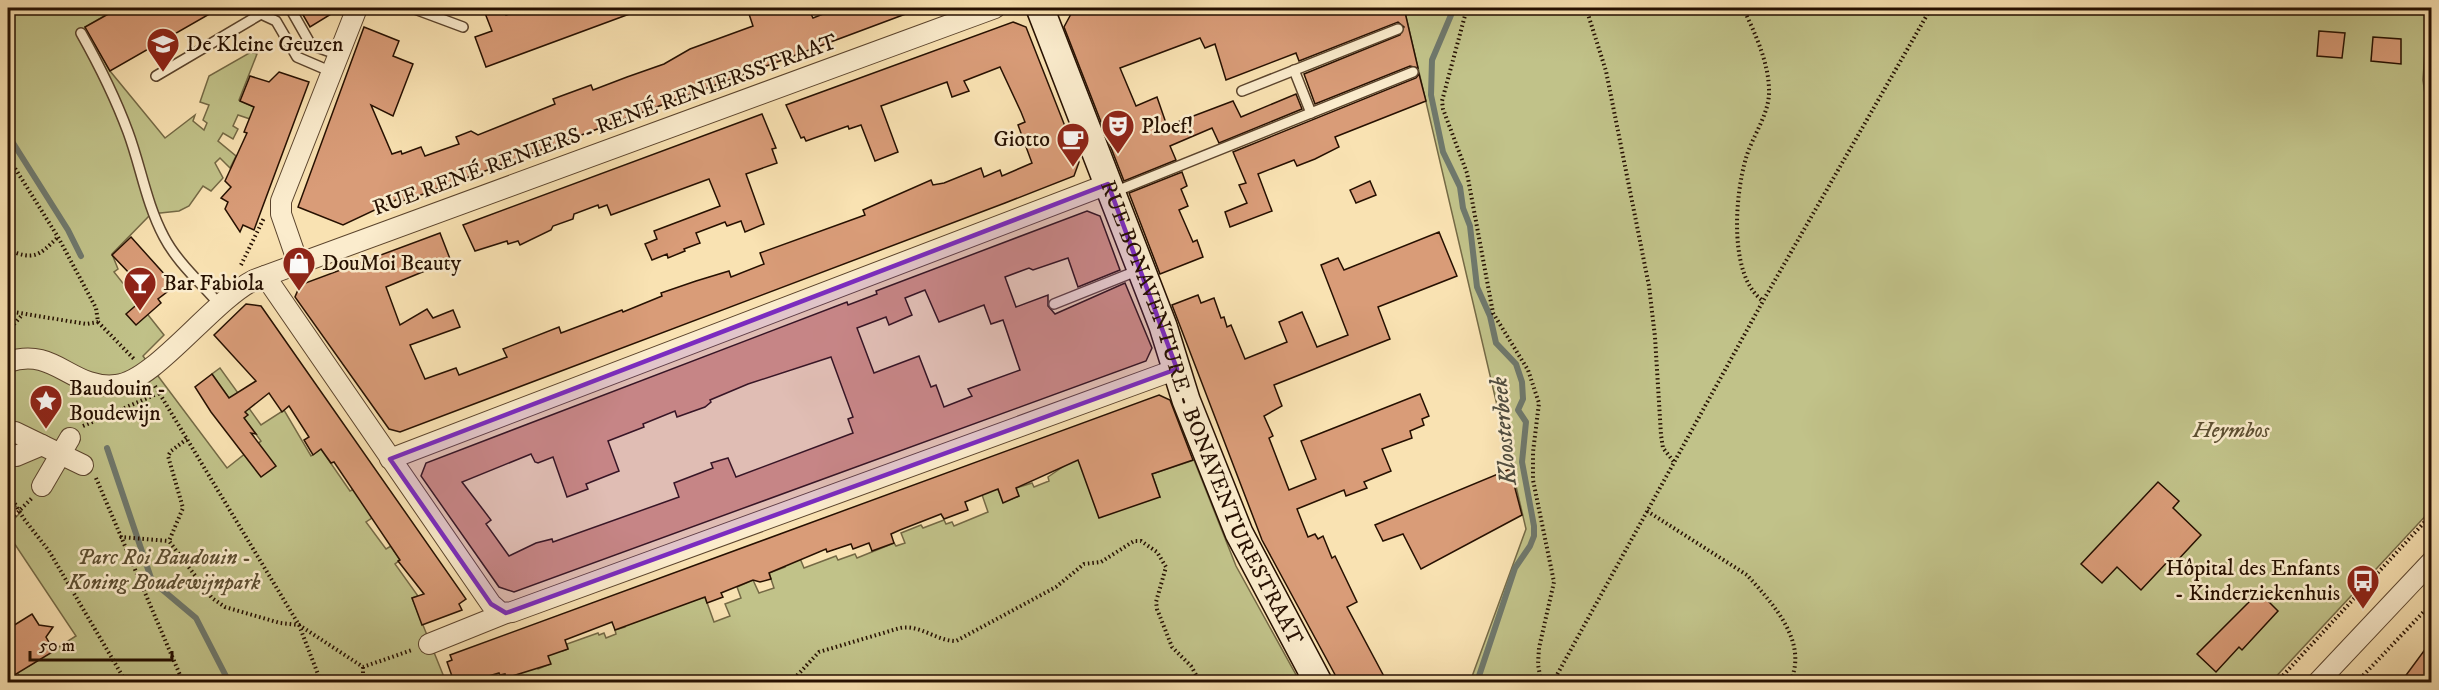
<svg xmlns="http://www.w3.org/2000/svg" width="2439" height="690" viewBox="0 0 2439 690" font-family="'IM FELL DW Pica',serif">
	<rect width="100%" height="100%" fill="#f9e2b2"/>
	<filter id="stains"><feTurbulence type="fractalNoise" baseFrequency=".00333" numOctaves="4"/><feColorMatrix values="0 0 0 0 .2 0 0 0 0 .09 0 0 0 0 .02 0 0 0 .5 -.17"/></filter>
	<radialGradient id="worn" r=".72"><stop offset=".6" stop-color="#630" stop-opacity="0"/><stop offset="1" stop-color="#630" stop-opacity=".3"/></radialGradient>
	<g fill="#c1c289" stroke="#746945" stroke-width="1.5">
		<path d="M8 8H101L106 15 85 27 110 71 165 138 195 115 193 121 204 130 207 123 203 120 209 105 200 102 209 76 251 52 257 54 239 100 257 108 253 120 238 115 233 126 238 129 233 139 223 133 218 141 236 156 230 168 220 158 215 163 223 178 211 191 203 186 189 206 179 211 151 214 112 254 118 269 114 272 164 335 143 356 227 468 261 441 244 418 247 415 234 396 229 398 212 374 220 368 261 425 284 410 311 456 321 449 350 491 354 489 372 518 366 522 386 549 391 546 400 560 395 564 418 596 412 598 446 682H50L46 676 35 682H23C9 658 8 661 8 631L29 666 76 636 8 534V525L21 512 8 497Z"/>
		<polygon points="1404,8 2428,8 2423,80 2432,143 2431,510 2271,682 1470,682 1526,529"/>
		<polygon points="1077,457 1160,497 1152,474 1194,460 1236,566 1300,682 484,682 483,679 499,673 506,677 534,661 538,669 550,664 547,653 560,648 562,651 568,649 567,644 598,633 599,635 604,633 606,638 616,634 615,630 625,627 623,621 705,597 714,622 730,616 725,604 741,598 737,587 753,580 759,593 774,588 769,573 785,567 783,562 799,556 804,568 836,556 838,560 855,554 857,558 894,543 896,546 905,543 901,533 921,525 923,528 944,520 946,524 952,522 954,526 988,512 980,489 997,487 1003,502 1019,496 1016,488 1032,483 1034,487 1049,481 1048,477"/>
	</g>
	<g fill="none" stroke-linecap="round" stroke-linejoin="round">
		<g stroke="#6f786c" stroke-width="6">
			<polyline points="1454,8 1432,60 1431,95 1443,152 1460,187 1463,208 1470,226 1477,287 1490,316 1496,343 1516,364 1522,382 1523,399 1518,410 1526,422 1522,462 1534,526 1534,536 1530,546 1515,568 1477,682"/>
			<polyline points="8,135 68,230 81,256"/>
			<polyline points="107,448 152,581 196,618 229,682"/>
		</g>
	</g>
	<g fill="#d99c78" stroke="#261001" stroke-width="1.5" fill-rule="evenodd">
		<polygon points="119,8 220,8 110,71 85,27"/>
		<polygon points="299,8 341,8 310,27"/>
		<polygon points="483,8 504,8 506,15 526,8 643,9 486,67 475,37 492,31"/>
		<polygon points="747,8 788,8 790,12 808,8 813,18 838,8 919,9 418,196 399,202 398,199 343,225 298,207 364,27 399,41 393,56 413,64 393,116 371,105 392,154 401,151 402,154 421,147 425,156 459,144 456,137 471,131 478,135 555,104 553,99 591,85 593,90 627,77 664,64 690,49 753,26"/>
		<polygon points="1088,8 1404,8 1418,68 1410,66 1315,104 1304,74 1400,35 1404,27 1398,22 1299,61 1296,53 1226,80 1215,44 1205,48 1200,38 1120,68 1136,106 1157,97 1167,126 1233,101 1241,117 1296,94 1302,109 1219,143 1212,128 1170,146 1176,160 1124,181 1064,27 1071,14"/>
		<polygon points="1013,22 1026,27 1079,162 1074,176 1005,203 400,432 389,429 295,297 300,285 440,233 452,264 439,269 437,266 386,287 400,325 427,309 433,318 453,310 460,327 410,345 425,379 456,368 459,375 507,357 503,349 559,327 561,333 622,310 623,312 662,296 661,293 696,281 729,271 731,277 764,264 760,253 865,215 863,210 931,180 933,185 944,183 981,168 984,177 1000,170 1002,176 1032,163 1018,125 1025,122 1021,112 1000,67 964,81 969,91 952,97 947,82 881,106 898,152 875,161 861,125 849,129 848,126 806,141 804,137 801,138 786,105"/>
		<polygon points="2319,31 2345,33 2342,58 2317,56"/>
		<polygon points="2373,37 2401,39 2401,64 2371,61"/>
		<polygon points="279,72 309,82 254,230 243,225 240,232 225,209 228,202 221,198 231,187 225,181 247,133 244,132 254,107 240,101 250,76 269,82"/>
		<polygon points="1419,74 1426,101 1335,137 1339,147 1315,159 1297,166 1294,160 1258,174 1272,211 1230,227 1225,212 1247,203 1239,185 1246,183 1233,152 1416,78"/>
		<polygon points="762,114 776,148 772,149 777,163 746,174 764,224 745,232 741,221 727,226 725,222 696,233 700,243 684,249 685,251 668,258 667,254 652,260 645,244 657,239 654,231 720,206 709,179 611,215 607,205 599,208 598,205 574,214 573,219 553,226 551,230 520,245 518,241 508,244 507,241 475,251 463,225"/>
		<polygon points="1182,172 1187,186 1181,189 1188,206 1179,210 1193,242 1197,240 1203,257 1160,274 1129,193"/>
		<polygon points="1370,181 1376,195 1356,203 1350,190"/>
		<path d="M1087 211 1100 216 1120 270 1078 287 1068 258 1033 270 1029 268 1005 277 1016 307 1048 295V306L1055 314 1125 283 1152 348 1146 361 514 592 499 587 421 476 426 463 847 302 848 305 877 294 876 291ZM925 290 939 322 984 305 991 324 1003 320 1020 370 968 389 972 396 944 407 936 385 931 387 919 356 874 373 857 328 886 317 889 325 912 315 905 298ZM831 357 853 417 848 419 853 433 736 477 728 458 711 463 713 468 674 483 679 497 553 542 552 539 536 543 509 556 486 524 491 520 462 482 531 454 535 462 538 463 553 457 567 497 588 489 586 484 619 471 608 441 644 427 643 424 675 411 677 417 705 407 711 402 710 400 748 384Z"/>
		<polygon points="1439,232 1457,276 1378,307 1390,339 1274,385 1282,406 1264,416 1273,436 1269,438 1289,490 1316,479 1301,441 1420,394 1429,416 1422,419 1424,425 1410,431 1412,438 1382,449 1391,471 1364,482 1367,488 1346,496 1344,490 1297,509 1308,537 1315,534 1318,539 1323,536 1332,558 1335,556 1357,602 1347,607 1387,682 1339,682 1262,540 1172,305 1198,295 1201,303 1214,298 1221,318 1224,317 1227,327 1231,325 1245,359 1287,342 1279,322 1302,312 1317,347 1348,335 1321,265 1338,258 1344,270"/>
		<polygon points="131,237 175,286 158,299 161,303 136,325 126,314 149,294 112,255"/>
		<polygon points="246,304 261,306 289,346 466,599 459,604 462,610 422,625 412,598 424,594 398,561 400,560 334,462 331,463 321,449 313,455 304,440 309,437 289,406 282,412 269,393 245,412 248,415 244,418 256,434 251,433 276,466 261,477 211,412 195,387 212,374 229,398 256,381 214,335"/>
		<polygon points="1159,395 1170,400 1193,460 1152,474 1160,497 1099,518 1078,460 1016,488 1019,496 1003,503 998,489 965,502 968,510 944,519 941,514 900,530 891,534 894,543 872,551 869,543 853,549 851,544 827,552 826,549 769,573 771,579 760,582 753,580 721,593 723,597 707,603 705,597 615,630 612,622 565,640 568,649 548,656 551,664 506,678 505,674 500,675 499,673 469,682 454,682 447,662 452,660 450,655"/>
		<polygon points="1510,469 1522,515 1421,569 1403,534 1383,541 1375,525"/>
		<polygon points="2158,482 2179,501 2173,508 2201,535 2176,562 2171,558 2141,590 2117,567 2102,583 2081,564"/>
		<polygon points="2259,592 2278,611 2242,650 2239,647 2216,672 2197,654"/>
		<polygon points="32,614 39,625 53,627 46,637 54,651 8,679 8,629"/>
		<polygon points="2432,640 2432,682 2401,682"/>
	</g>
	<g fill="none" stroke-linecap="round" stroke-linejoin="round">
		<g stroke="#5b442d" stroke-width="12">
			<g id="lane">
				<polyline points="257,8 261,14 276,21 297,57 332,72"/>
				<polyline points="290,8 311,45 339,55"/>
				<polyline points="412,8 463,27"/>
				<path d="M81 33C99 65 115 97 128 132 141 167 146 203 164 237 177 262 201 283 219 304"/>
				<polyline points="1294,70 1311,113"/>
				<polyline points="156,76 261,14"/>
				<polyline points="1242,91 1398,29"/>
				<polyline points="1114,192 1413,72"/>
				<polyline points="1054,304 1139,270"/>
			</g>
		</g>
		<g stroke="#5b442d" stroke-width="22">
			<g id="street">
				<polyline points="298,263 281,214 281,201 357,8"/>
				<polyline points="265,276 491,604 501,613 512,612 1177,369"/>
				<path d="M8 362C55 346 71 390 116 385 154 382 212 301 254 280L995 8"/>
				<polyline points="15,432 83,465"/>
				<polyline points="16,456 42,445"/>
				<polyline points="390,459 1108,184"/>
				<polyline points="42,486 70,438"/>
				<polyline points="429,644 506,613"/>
				<polyline points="2318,682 2432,561"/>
			</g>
		</g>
		<g stroke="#261001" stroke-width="30">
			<g id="secondary">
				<path id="s1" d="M1040 8 1163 326 1186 400 1239 533 1318 682"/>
			</g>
		</g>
		<g stroke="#261001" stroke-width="4" stroke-dasharray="1.5 3" stroke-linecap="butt">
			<polyline points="1467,8 1442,101 1443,109 1467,173 1493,313 1528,370 1539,403 1533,452 1533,480 1554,582 1539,648 1538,664 1541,682"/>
			<polyline points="1586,8 1606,71 1649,286 1655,337 1661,435 1663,448 1674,462"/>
			<path d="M1743 8C1755 33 1770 65 1769 94 1768 116 1752 137 1746 158 1735 195 1728 276 1763 301"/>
			<polyline points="8,157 58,237 96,308 98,322 134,359"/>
			<path d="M8 250C34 260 38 257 58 237"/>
			<polyline points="241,265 264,218"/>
			<polyline points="8,311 86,324 98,322"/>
			<polyline points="8,331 22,315"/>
			<polyline points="155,386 299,625 321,682"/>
			<polyline points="83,426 159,393"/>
			<polyline points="187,439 171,451 168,456 183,508 169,541 212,598 225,607 280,623 299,625 363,667 412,650"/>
			<polyline points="96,478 183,682"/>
			<polyline points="8,492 24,519 49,551 126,682"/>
			<path d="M1647 511 1747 575C1773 604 1809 642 1790 682"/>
			<polyline points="8,522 32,498"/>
			<polyline points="120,537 169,541"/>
			<polyline points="363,682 363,667"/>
			<path d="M791 682 819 652 900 628C920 624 936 641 956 641L1056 587 1084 564 1101 562 1134 541H1141L1157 552 1166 567 1156 602 1157 609 1172 647 1191 666 1200 682"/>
			<polyline points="1553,682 1763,301 1931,8"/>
			<polyline points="2277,682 2432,514"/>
			<polyline points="2357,682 2432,603"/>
		</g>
		<use href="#lane" stroke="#fbeccd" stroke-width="9"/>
		<use href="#street" stroke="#fbeccd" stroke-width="20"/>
		<use href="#secondary" stroke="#fbeccd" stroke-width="27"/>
	</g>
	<path fill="#7b2cbf" fill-opacity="0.2" stroke="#7b2cbf" stroke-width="4.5" stroke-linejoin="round" d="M1108 184 1177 369 506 613 491 604 390 459Z"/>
	<defs>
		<g id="school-pin" transform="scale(1.725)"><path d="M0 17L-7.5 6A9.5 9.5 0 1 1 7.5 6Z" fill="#8f2418" stroke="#fbeccd"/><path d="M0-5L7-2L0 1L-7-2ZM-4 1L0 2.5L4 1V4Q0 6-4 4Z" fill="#fff"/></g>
		<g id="theatre-pin" transform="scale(1.725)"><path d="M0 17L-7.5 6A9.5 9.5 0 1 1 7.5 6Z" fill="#8f2418" stroke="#fbeccd"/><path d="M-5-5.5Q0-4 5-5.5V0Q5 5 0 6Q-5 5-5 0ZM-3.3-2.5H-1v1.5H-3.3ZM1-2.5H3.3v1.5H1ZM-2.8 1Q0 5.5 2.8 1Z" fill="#fff"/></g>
		<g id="cafe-pin" transform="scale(1.725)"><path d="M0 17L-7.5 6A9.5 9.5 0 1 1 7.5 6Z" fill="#8f2418" stroke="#fbeccd"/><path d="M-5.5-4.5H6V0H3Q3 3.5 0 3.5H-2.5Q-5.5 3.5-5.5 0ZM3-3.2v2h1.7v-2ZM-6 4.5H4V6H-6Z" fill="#fff"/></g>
		<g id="shop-pin" transform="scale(1.725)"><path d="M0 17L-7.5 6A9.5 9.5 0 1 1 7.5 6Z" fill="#8f2418" stroke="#fbeccd"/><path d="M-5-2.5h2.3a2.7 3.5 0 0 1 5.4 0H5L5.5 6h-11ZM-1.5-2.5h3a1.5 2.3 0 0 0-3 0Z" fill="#fff"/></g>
		<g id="bar-pin" transform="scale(1.725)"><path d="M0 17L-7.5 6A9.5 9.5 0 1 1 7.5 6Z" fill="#8f2418" stroke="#fbeccd"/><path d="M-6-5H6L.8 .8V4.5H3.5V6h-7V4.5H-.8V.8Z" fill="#fff"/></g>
		<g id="sight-pin" transform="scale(1.725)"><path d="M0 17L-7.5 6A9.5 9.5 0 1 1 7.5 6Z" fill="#8f2418" stroke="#fbeccd"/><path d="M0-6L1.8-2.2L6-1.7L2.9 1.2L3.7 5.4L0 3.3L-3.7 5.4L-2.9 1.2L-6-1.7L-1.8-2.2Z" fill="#fff"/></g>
		<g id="bus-pin" transform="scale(1.725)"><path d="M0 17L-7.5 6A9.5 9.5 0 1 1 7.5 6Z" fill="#8f2418" stroke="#fbeccd"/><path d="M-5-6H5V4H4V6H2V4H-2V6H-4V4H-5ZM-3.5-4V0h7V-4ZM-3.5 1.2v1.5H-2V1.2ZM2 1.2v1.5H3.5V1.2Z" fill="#fff"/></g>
	</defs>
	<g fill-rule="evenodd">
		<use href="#school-pin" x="163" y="44"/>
		<use href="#theatre-pin" x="1118" y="126"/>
		<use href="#cafe-pin" x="1073" y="139"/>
		<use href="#shop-pin" x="299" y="263"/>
		<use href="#bar-pin" x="140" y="283"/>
		<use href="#sight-pin" x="46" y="401"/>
		<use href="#bus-pin" x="2363" y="581"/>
	</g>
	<g text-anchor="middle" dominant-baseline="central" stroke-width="5" stroke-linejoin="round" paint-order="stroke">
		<g font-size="22" fill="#261001" stroke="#fbeccd" text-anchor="start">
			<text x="186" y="44">De Kleine Geuzen</text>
			<text x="1141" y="126">Ploef!</text>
			<text x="1050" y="139" text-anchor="end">Giotto</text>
			<text x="322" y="263">DouMoi Beauty</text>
			<text x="163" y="283">Bar Fabiola</text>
			<text x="69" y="388">Baudouin -<tspan x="69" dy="25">Boudewijn</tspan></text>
			<text x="2340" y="568" text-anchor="end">Hôpital des Enfants<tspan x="2340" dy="25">- Kinderziekenhuis</tspan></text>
		</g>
		<g font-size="22" fill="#261001" stroke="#fbeccd">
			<text transform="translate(605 125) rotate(-20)">RUE RENÉ RENIERS - RENÉ RENIERSSTRAAT</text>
			<text stroke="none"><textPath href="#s1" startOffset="436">RUE BONAVENTURE - BONAVENTURESTRAAT</textPath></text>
		</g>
		<g font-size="22" font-style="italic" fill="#5c4e31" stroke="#fbeccd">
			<text x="2231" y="430">Heymbos</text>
			<text x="164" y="557">Parc Roi Baudouin -<tspan x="164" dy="25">Koning Boudewijnpark</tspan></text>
		</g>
		<g font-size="24" font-style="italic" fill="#504d3f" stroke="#fbeccd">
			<text transform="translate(1504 431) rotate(-95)">Kloosterbeek</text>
		</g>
	</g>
	<rect width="2439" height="690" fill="none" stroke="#f9e2b2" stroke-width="30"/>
	<rect x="9" y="9" width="2421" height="672" fill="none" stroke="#261001" stroke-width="3"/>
	<rect x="15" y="15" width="2409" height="660" fill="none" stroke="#261001" stroke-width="1.5"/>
	<path d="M30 651v9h142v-9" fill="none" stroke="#261001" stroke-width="3"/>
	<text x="39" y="651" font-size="18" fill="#261001" stroke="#fbeccd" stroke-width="4.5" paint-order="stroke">50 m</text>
	<rect width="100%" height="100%" filter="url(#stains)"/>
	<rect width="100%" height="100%" fill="url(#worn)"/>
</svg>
